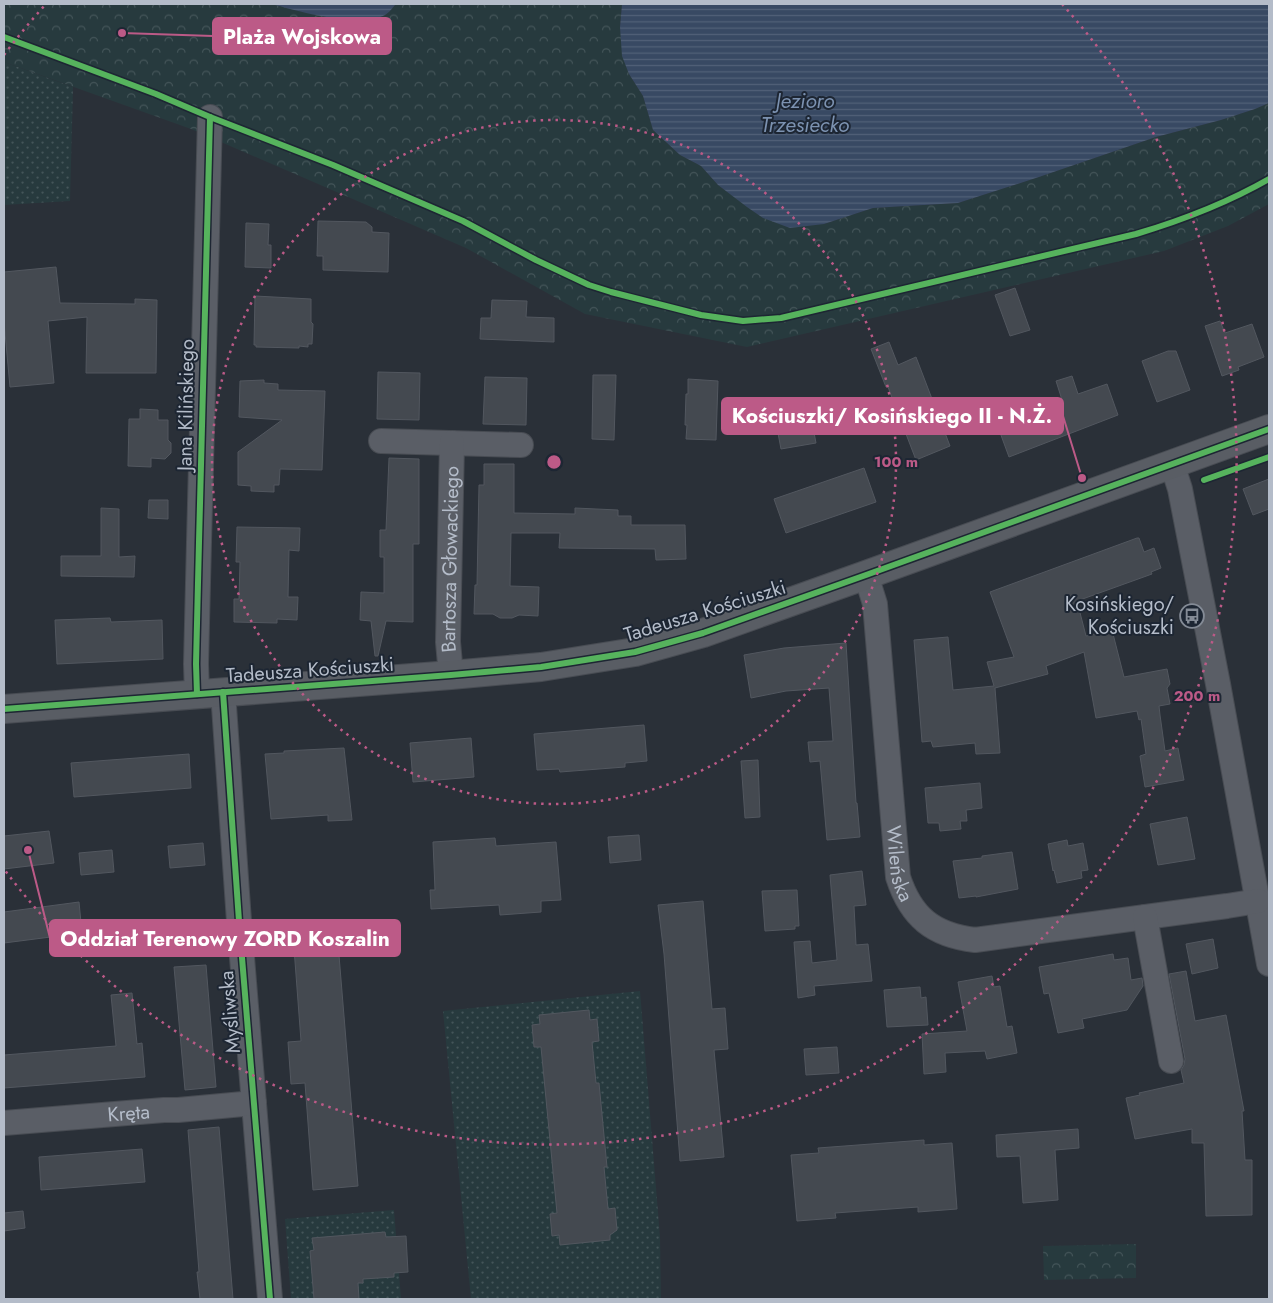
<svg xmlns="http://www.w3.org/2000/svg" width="1273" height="1303" viewBox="0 0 1273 1303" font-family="Jost,sans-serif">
	<defs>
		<pattern id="grass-dots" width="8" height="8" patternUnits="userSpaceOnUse" patternTransform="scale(1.25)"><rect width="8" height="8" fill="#273a3e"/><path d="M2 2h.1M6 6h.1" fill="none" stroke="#445559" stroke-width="1.8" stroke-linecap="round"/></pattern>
		<pattern id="park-crowns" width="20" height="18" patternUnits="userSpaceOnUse" patternTransform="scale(1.25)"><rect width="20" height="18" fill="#273a3e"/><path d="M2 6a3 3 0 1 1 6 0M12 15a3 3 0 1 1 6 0" fill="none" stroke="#445559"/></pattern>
		<pattern id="water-rules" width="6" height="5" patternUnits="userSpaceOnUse" patternTransform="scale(1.25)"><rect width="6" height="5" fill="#384963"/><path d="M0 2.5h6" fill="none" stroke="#526178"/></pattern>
	</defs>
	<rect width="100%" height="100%" fill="#2a3038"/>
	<g fill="url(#grass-dots)">
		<polygon points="4,62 73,87 70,201 4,205"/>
		<polygon points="640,991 660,1237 661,1299 471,1299 443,1011"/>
		<polygon points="394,1210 401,1299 291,1299 285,1219"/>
	</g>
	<g fill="url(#park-crowns)">
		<polygon points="4,4 272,4 339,19 369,19 386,14 396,4 622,4 620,27 629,74 643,96 653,130 680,155 701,166 718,185 763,218 824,224 873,208 958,203 1039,177 1156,137 1221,120 1255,109 1269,103 1269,204 1228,226 1164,251 747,347 585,314 466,248 191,129 4,62"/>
		<polygon points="1136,1244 1136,1278 1044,1280 1043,1246"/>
	</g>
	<g fill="url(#water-rules)">
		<path d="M272 4H396C393 7 389 13 385 15 359 28 300 12 272 4Z"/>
		<polygon points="622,4 1269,4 1269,103 1255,109 1221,120 1156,137 1039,177 958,203 873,208 824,224 790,228 763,218 747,207 718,185 701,166 680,155 653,130 643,96 629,74 622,56 620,27"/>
	</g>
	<g fill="#444950" stroke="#52575f">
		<polygon points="318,221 366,222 372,227 372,232 389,233 388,272 323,270 323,256 317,256"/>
		<polygon points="246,223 269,224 268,245 271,245 271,268 245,267"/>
		<polygon points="56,267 60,303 135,304 135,299 157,300 156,373 86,373 87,317 48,321 54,383 10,387 4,322 4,272"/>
		<polygon points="1015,288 1030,330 1010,336 995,295"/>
		<polygon points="255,296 311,299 311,322 313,324 312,344 308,344 308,347 299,346 299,348 256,347 256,345 254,345"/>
		<polygon points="492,300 527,301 526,317 554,318 554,342 480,339 481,318 491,318"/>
		<polygon points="1220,321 1225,333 1252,324 1264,357 1238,367 1239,370 1222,376 1205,326"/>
		<polygon points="889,342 898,365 916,357 950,446 916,460 888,387 886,387 871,349"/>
		<polygon points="1168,351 1176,351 1190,390 1157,402 1142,361"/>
		<polygon points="378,372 420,373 419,420 377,419"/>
		<polygon points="593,375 616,375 614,440 592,439"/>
		<polygon points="1072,376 1078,394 1107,384 1118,415 1009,457 998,427 1063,403 1056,381"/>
		<polygon points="485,377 527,378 526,425 483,424"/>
		<polygon points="688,379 718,381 716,440 686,439 687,425 685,425 686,394 688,394"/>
		<polygon points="264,380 264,383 278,384 278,390 325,391 322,470 280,469 279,485 274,485 274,492 251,491 251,486 238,485 238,452 282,420 239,417 240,381"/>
		<polygon points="140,409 158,410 158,420 168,420 168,440 171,443 171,453 165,459 151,458 151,467 128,466 129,419 140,419"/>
		<polygon points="812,422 816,443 781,449 777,428"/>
		<polygon points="389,458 419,459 419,544 413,544 413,622 386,621 378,656 375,656 371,621 360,620 361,592 384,593 384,557 380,557 380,530 386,530"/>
		<polygon points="484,464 514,464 514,513 575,514 575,508 618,510 618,516 631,516 631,525 685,525 686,559 656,560 655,549 559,548 560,533 511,533 510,586 539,587 538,616 519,615 512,618 500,618 493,614 474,614 475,585 477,585 479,485 484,485"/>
		<polygon points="864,468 876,502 786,533 774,499"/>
		<polygon points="1269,479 1269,509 1253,515 1243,489"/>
		<polygon points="149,500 168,500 168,519 148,518"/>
		<polygon points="101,508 119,509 119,557 135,556 134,577 61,576 61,556 101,556"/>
		<polygon points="237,527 300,528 299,551 289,550 288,597 298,597 297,620 277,619 277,623 234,622 234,599 239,599 240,562 236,562"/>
		<polygon points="1137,538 1139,538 1144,552 1154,548 1161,568 1151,572 1152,574 1077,601 1086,636 1112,630 1124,677 1167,669 1170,684 1167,688 1170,704 1159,706 1160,715 1165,751 1178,748 1184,780 1145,787 1140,756 1146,754 1141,719 1139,720 1137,711 1096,718 1084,652 1046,666 1048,674 995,688 1000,753 976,754 975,743 933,747 931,741 922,742 914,640 948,637 953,690 994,686 987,662 1014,657 990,592"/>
		<polygon points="110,618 111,622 162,620 163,659 57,664 55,620"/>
		<polygon points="846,643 856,803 857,803 860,837 827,840 820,761 810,762 808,742 833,741 829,688 786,691 751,698 744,655 784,648"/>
		<polygon points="644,725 647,761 625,763 625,767 560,772 559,769 537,770 534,734"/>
		<polygon points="471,738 474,777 413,782 410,743"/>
		<polygon points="344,748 352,820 328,821 328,815 271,819 265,754 284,753 284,751"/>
		<polygon points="189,754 191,788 74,797 71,763"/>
		<polygon points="758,760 760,817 745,818 741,761"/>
		<polygon points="980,783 982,808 966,810 967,821 960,821 961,829 940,831 939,823 928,823 925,788"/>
		<polygon points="1187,817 1195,859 1158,865 1150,824"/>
		<polygon points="49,831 54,863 4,869 4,836"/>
		<polygon points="639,835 641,860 610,863 608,837"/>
		<polygon points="495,838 496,846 556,842 561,900 541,901 541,912 500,915 499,905 431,909 430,890 435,890 433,842"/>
		<polygon points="1067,840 1068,846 1083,843 1088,870 1081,871 1082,878 1057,883 1054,870 1053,871 1048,844"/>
		<polygon points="203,843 205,865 170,868 168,846"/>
		<polygon points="112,850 114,872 81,875 79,853"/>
		<polygon points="1012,852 1018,889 976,897 976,896 959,898 953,861 982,858 982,856"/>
		<polygon points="862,871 866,905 854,906 856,945 868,944 872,981 814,986 815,995 798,998 794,942 810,941 812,963 837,960 830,875"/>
		<polygon points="797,890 799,926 795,926 795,929 765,931 762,891"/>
		<polygon points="703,901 712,1009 725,1008 728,1049 714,1050 724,1157 680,1161 664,954 658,905"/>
		<polygon points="79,902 82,933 4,943 4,912"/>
		<polygon points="337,931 358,1186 313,1190 305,1083 291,1084 288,1042 301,1041 293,935"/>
		<polygon points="1213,939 1218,968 1192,974 1186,944"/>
		<polygon points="1113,954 1114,960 1128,958 1131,980 1142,978 1143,986 1127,1010 1082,1019 1084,1028 1058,1033 1049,993 1044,994 1039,967"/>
		<polygon points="206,965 216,1087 185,1090 174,967"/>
		<polygon points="1186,971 1195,1021 1226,1015 1244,1111 1242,1111 1245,1160 1252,1160 1252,1215 1206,1216 1204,1143 1192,1143 1192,1129 1135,1139 1126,1098 1140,1095 1139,1093 1184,1083 1181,1070 1184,1065 1185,1059 1169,974"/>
		<polygon points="992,976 994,987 1000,986 1007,1027 1012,1026 1017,1053 987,1059 985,1051 945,1053 946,1072 924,1074 922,1034 967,1031 958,982"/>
		<polygon points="920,987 921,998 926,997 928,1025 887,1027 884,990"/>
		<polygon points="132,993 137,1044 142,1043 145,1077 4,1088 4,1055 116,1046 111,995"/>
		<polygon points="589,1010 590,1020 597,1019 599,1041 592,1042 596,1083 599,1083 607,1167 604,1167 608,1209 615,1208 617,1230 610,1235 610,1240 560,1245 559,1235 552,1236 550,1214 557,1213 541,1047 534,1047 532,1025 540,1024 539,1015"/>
		<polygon points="837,1047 839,1073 806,1075 804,1049"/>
		<polygon points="219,1127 233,1299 200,1299 197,1272 199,1272 188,1130"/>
		<polygon points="1078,1129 1079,1148 1055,1150 1058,1200 1023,1203 1020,1156 997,1157 996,1135"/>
		<polygon points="924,1140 924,1145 952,1143 957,1209 918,1212 918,1207 835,1213 836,1218 797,1221 791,1155 819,1153 818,1148"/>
		<polygon points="142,1149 145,1182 41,1190 39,1157"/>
		<polygon points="23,1211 25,1228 4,1231 4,1213"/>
		<polygon points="385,1232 386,1237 406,1236 408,1272 394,1273 394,1277 363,1279 363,1283 358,1283 359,1299 314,1299 310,1251 314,1250 312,1238"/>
	</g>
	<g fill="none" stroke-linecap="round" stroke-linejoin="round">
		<g stroke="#484c53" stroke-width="26">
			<g id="street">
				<polyline points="381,441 521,445"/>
				<polyline points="1172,464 1180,489 1218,684 1269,964"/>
				<path id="s1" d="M866 575 875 604 898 877C911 917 933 935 975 940L1227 906 1258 901"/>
				<path id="s2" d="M451 675 448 642 452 443"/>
				<polyline points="223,692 239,921 270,1299"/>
				<polyline points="197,694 196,664 199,542 210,117"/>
				<polyline points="1145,917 1171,1061"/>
				<path id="s3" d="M4 1123 164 1110H178L254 1103"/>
			</g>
		</g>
		<g stroke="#484c53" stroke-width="30">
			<polyline id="secondary" points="4,709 451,675 541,667 635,652 703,633 866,575 1269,429"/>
		</g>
		<use href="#street" stroke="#5a5e66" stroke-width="24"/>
		<use href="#secondary" stroke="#595d64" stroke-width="28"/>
		<g stroke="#1d2633" stroke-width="9">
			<g id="cycleway">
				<path d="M4 37 156 94 210 117 333 165 463 221 536 260 589 285 611 292 701 315 743 321 781 318 1136 234C1183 220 1227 203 1269 179"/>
				<polyline points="1204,480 1269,457"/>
				<polyline points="223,692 239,921 270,1299"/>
				<polyline points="197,694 196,664 199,542 210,117"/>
				<polyline points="4,709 451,675 541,667 635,652 703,633 866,575 1269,429"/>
			</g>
		</g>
		<use href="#cycleway" stroke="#56b35d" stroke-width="6"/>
	</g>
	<g fill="none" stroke="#bc5a87" stroke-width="2.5" stroke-dasharray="2.5 5">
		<circle cx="554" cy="462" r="342"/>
		<path d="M4 55A684 684 0 0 1 46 4M1062 4A684 684 0 1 1 4 869"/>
	</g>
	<defs>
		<g id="bus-ring" transform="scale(1.25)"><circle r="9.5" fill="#1d2633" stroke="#848b96" stroke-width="1.5"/><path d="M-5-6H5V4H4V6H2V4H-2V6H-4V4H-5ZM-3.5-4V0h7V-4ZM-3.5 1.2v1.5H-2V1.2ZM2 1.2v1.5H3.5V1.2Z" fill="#848b96"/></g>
	</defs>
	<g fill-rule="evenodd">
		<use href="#bus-ring" x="1192" y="616"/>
	</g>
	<g text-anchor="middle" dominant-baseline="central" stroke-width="4" stroke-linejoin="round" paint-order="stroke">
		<g font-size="20" fill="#b4bcc9" stroke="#1d2633">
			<text transform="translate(186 405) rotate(-89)">Jana Kilińskiego</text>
			<text stroke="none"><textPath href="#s2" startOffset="116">Bartosza Głowackiego</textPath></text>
			<text transform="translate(705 611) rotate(-17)">Tadeusza Kościuszki</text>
			<text transform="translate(310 670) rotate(-4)">Tadeusza Kościuszki</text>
			<text stroke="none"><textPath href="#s1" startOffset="291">Wileńska</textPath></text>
			<text transform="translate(230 1012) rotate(-95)">Myśliwska</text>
			<text stroke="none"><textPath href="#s3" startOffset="125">Kręta</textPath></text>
		</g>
		<g font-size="20" fill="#b4bcc9" stroke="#1d2633" text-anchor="end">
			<text x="1174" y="604">Kosińskiego/<tspan x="1174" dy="23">Kościuszki</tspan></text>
		</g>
		<g font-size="21" font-style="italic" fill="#7c92b1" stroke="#1d2633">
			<text x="805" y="101">Jezioro<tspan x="805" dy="24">Trzesiecko</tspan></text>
		</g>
	</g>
	<circle cx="554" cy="462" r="8" fill="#bc5a87" stroke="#1d2633" stroke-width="2.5"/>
	<g font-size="15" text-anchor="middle" font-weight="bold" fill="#bc5a87" stroke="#1d2633" stroke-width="4" stroke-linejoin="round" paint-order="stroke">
		<text x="896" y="467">100 m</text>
		<text x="1197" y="701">200 m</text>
	</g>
	<path fill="none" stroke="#bc5a87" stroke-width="2" d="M122 33L213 36M1082 478L1063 416M28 850L50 938"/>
	<g fill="#bc5a87" stroke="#1d2633" stroke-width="2">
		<circle cx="122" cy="33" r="5"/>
		<circle cx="1082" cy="478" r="5"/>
		<circle cx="28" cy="850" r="5"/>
	</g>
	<g fill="#bc5a87" stroke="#bc5a87" stroke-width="2">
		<rect x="213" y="18" width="178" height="36" rx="5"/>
		<rect x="722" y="398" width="341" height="36" rx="5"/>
		<rect x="50" y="920" width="350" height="36" rx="5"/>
	</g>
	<g font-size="21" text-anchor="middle" font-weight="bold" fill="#fff">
		<text x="302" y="44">Plaża Wojskowa</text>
		<text x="892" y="423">Kościuszki/ Kosińskiego II - N.Ż.</text>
		<text x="225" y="946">Oddział Terenowy ZORD Koszalin</text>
	</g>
	<rect width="1273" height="1303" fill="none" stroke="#b4bcc9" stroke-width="10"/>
</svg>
